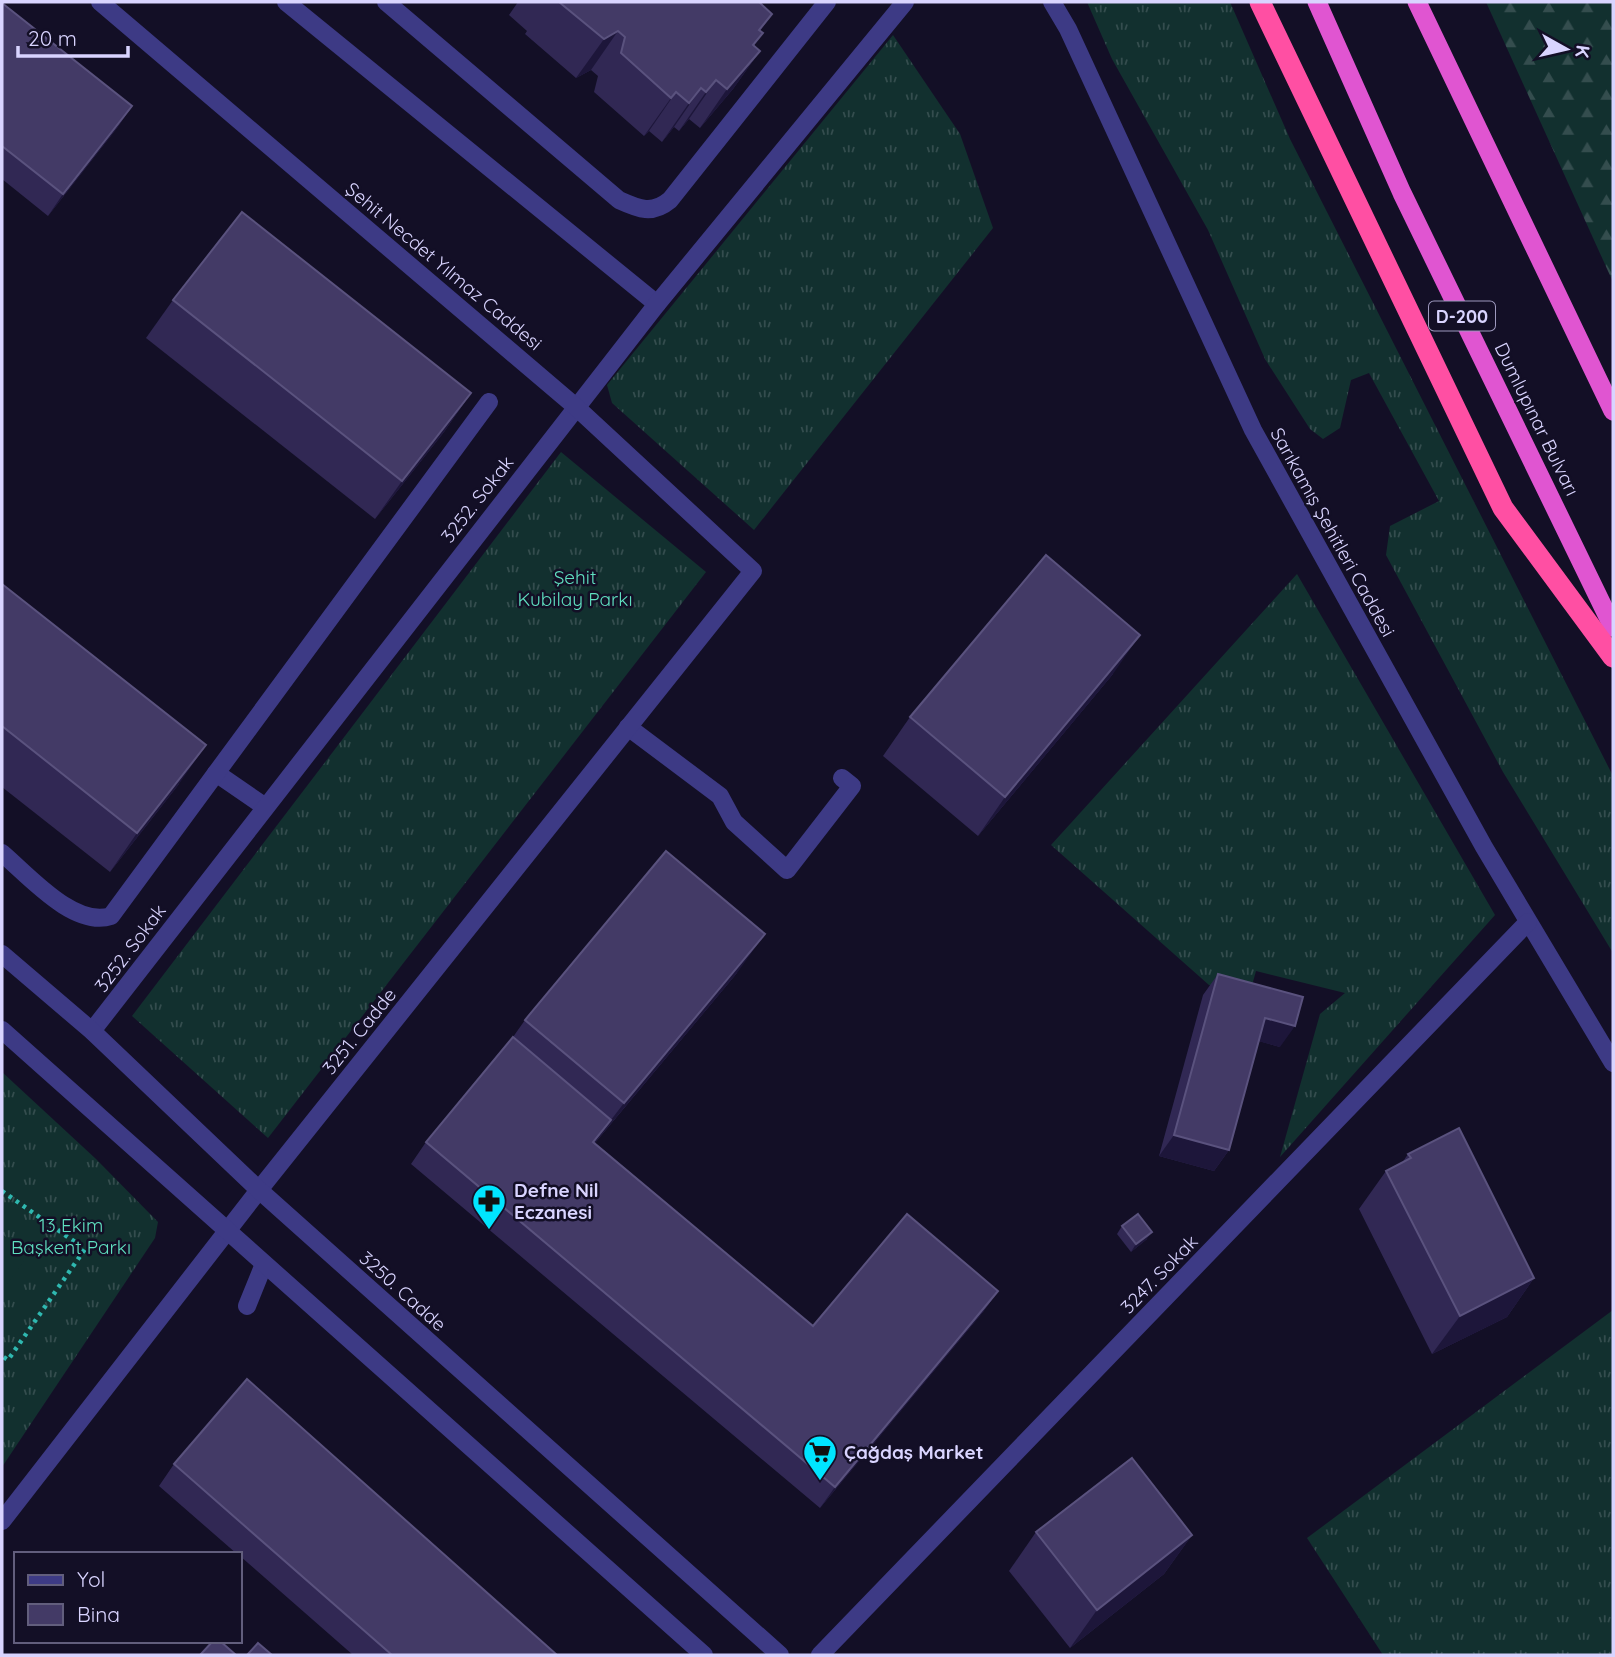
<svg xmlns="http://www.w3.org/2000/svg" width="1615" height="1657" viewBox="0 0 1615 1657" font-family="Quicksand,sans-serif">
	<defs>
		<pattern id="grass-tufts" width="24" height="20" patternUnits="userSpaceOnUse" patternTransform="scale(1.75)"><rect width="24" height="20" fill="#12302f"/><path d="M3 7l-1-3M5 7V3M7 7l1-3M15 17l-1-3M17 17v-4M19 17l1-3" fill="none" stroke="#344d4e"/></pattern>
		<pattern id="forest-firs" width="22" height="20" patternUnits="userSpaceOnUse" patternTransform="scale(1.75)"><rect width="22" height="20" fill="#12302f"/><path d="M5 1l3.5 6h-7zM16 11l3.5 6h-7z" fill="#344d4e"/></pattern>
	</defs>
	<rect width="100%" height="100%" fill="#130f26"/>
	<g fill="url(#grass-tufts)">
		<polygon points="1087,2 1230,2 1290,139 1613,776 1613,953 1503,772 1386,555 1390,526 1439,501 1369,373 1351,380 1340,428 1323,439 1310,429 1265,359 1208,230 1112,59"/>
		<polygon points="893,35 960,134 993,228 754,530 612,403 607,385"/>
		<polygon points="561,452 706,572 268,1138 132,1016"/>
		<polygon points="1297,574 1495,915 1280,1157 1320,1014 1345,993 1256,971 1249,996 1209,985 1051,845"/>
		<polygon points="2,1072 96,1159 158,1222 155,1238 2,1467"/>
		<polygon points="1613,1310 1613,1655 1383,1655 1307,1538"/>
	</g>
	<polygon fill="url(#forest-firs)" points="1486,2 1613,2 1613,282"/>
	<polygon fill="#12302f" points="2,1234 29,1254 2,1291"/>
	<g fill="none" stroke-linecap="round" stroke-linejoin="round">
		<polyline stroke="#2fb8b0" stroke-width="4.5" stroke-dasharray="3.5 5" stroke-linecap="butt" points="2,1191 85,1249 8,1360 2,1356"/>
		<g stroke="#3d3a85" stroke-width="18">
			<path d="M386 2 619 200C639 209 652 215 670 200L827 2"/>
			<polyline points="628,727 720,796 734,822 787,870 852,786 842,778"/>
			<polyline points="216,773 264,806"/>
			<path d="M2 853C29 876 74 928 111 916L489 402"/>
			<polyline points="247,1306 264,1264"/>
		</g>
		<g stroke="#3d3a85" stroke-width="18">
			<polyline points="286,2 657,304"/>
			<polyline points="1052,2 1068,29 1253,430 1484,847 1613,1063"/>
			<polyline points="92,1031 657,304 905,2"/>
			<polyline points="2,1521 259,1190 753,571 576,407 100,2"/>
			<polyline points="820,1655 1528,922"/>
		</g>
		<g stroke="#3d3a85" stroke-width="18">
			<polyline points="2,954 92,1031 259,1190 780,1655"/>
			<polyline points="2,1030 704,1655"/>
		</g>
		<g stroke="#e055d1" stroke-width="19">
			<polyline points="1317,2 1402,193 1613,627"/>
			<polyline points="1417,2 1613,411"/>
		</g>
		<polyline stroke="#ff4fa3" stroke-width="21" points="1260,2 1503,508 1613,657"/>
	</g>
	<g fill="#312854">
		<polygon points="518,2 761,2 760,3 772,14 760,31 754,46 760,51 733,89 700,128 689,119 679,131 674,127 662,142 649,131 644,136 594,92 598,76 591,70 576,78 525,34 527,31 509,15"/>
		<polygon points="2,3 132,106 117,128 48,216 2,179"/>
		<polygon points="173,300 471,393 444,432 375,519 146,338"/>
		<polygon points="2,584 179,784 110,872 2,787"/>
		<polygon points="1113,674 978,836 883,756 910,717"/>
		<polygon points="737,973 595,1143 813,1326 998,1291 983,1312 820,1508 411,1164 426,1142 513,1037 525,1020"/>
		<polygon points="1218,974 1280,1047 1259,1041 1229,1150 1214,1171 1159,1156 1203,995"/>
		<polygon points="1408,1154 1534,1278 1507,1317 1432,1354 1359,1209 1386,1171 1402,1163"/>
		<polygon points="1122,1226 1147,1239 1131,1252 1117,1234"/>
		<polygon points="174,1464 557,1655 353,1655 240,1556 240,1554 237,1554 159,1486"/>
		<polygon points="1036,1532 1192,1535 1164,1574 1070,1648 1009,1571"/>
	</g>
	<g fill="#1d163a">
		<polygon points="618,31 591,70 576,78 604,39"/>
		<polygon points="760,51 733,89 700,128 727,89"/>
		<polygon points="716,80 689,119 679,131 706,92"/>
		<polygon points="701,88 674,127 662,142 689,103"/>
		<polygon points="676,92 649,131 644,136 671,98"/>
		<polygon points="132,106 117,128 48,216 63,194"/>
		<polygon points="471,393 444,432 375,519 402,481"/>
		<polygon points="1140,635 1113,674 978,836 1005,797"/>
		<polygon points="206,745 179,784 110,872 137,833"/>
		<polygon points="765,934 737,973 578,1163 624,1103"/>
		<polygon points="1265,1018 1295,1026 1280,1047 1250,1039"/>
		<polygon points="1174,1135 1229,1150 1214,1171 1159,1156"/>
		<polygon points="1152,1232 1147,1239 1131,1252 1136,1244"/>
		<polygon points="1534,1278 1507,1317 1432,1354 1460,1316"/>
		<polygon points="998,1291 983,1312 820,1508 835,1487"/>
		<polygon points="1192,1535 1164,1574 1070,1648 1097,1610"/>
	</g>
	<g fill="#433a66" stroke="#5a527e" stroke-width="2">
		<polygon points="559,2 761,2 760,3 772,14 759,30 763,33 753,45 760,51 727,89 716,80 706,92 701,88 689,103 676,92 671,98 621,53 625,37 618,31 604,39"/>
		<polygon points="2,3 132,106 63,194 2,146"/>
		<polygon points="242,212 471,393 402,481 173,300"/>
		<polygon points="1046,555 1140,635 1005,797 910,717"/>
		<polygon points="2,584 206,745 137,833 2,726"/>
		<polygon points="666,851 765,934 624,1103 525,1020"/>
		<polygon points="1218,974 1303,997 1295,1026 1265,1018 1229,1150 1174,1135"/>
		<polygon points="513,1037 611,1120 593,1142 813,1326 907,1214 998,1291 835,1487 426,1142"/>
		<polygon points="1459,1128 1534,1278 1460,1316 1386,1171 1411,1158 1408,1154"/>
		<polygon points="1138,1214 1152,1232 1136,1244 1122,1226"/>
		<polygon points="247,1379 557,1655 392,1655 174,1464"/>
		<polygon points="1132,1458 1192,1535 1097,1610 1036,1532"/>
		<polygon points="213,1641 220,1641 236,1655 200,1655"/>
		<polygon points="258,1643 272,1655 247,1655"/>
	</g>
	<defs>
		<g id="pharmacy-pin" transform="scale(1.75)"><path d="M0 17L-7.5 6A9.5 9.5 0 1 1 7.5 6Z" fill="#00e5ff" stroke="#130f26"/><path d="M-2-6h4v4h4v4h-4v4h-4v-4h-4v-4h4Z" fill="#111"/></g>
		<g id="supermarket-pin" transform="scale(1.75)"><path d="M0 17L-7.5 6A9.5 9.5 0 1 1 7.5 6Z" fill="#00e5ff" stroke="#130f26"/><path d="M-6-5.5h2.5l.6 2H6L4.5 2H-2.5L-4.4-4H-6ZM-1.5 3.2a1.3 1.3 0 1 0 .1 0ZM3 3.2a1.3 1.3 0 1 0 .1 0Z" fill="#111"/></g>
	</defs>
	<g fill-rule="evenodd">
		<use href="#pharmacy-pin" x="489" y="1201"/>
		<use href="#supermarket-pin" x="820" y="1452"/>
	</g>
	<g text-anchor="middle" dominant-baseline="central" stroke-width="5" stroke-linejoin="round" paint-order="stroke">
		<rect fill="#130f26" stroke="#9e99be" stroke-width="2" x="1429" y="301.5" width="66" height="29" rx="5"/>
		<g font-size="18" font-weight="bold" fill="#d9d4ff">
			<text x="1462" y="316">D-200</text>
		</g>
		<g font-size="19" fill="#d9d4ff" stroke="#130f26">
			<text transform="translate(444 266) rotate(40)">Şehit Necdet Yılmaz Caddesi</text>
			<text transform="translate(1537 419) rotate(64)">Dumlupınar Bulvarı</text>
			<text transform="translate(477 499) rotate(-52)">3252. Sokak</text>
			<text transform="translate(1333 532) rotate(61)">Sarıkamış Şehitleri Caddesi</text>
			<text transform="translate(130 948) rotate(-53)">3252. Sokak</text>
			<text transform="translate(359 1031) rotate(-51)">3251. Cadde</text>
			<text transform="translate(1159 1274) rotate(-46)">3247. Sokak</text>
			<text transform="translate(403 1291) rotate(42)">3250. Cadde</text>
		</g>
		<g font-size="19" fill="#5fe0c0" stroke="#130f26">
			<text x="575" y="577">Şehit<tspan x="575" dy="22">Kubilay Parkı</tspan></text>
			<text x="71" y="1225">13 Ekim<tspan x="71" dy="22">Başkent Parkı</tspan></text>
		</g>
		<g font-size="19" font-weight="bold" fill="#d9d4ff" stroke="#130f26" text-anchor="start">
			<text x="514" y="1190">Defne Nil<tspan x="514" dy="22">Eczanesi</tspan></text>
			<text x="844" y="1452">Çağdaş Market</text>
		</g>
	</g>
	<rect width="1615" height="1657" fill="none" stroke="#d9d4ff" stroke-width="7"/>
	<rect x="14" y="1552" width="228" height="91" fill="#130f26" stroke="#625e7d" stroke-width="2"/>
	<rect x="28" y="1575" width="35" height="10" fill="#3d3a85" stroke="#625e7d" stroke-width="2"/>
	<text x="77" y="1587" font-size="21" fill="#d9d4ff">Yol</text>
	<rect x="28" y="1604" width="35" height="21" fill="#433a66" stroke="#625e7d" stroke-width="2"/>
	<text x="77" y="1622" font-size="21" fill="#d9d4ff">Bina</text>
	<g transform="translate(1566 49) rotate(98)" stroke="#130f26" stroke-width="5" paint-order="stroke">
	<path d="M0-5L12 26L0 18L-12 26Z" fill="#d9d4ff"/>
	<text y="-10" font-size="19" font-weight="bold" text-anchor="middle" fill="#d9d4ff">K</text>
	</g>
	<path d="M18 46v10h110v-10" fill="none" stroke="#d9d4ff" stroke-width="3.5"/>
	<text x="28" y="46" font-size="21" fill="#d9d4ff" stroke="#130f26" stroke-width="5" paint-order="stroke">20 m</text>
</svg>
